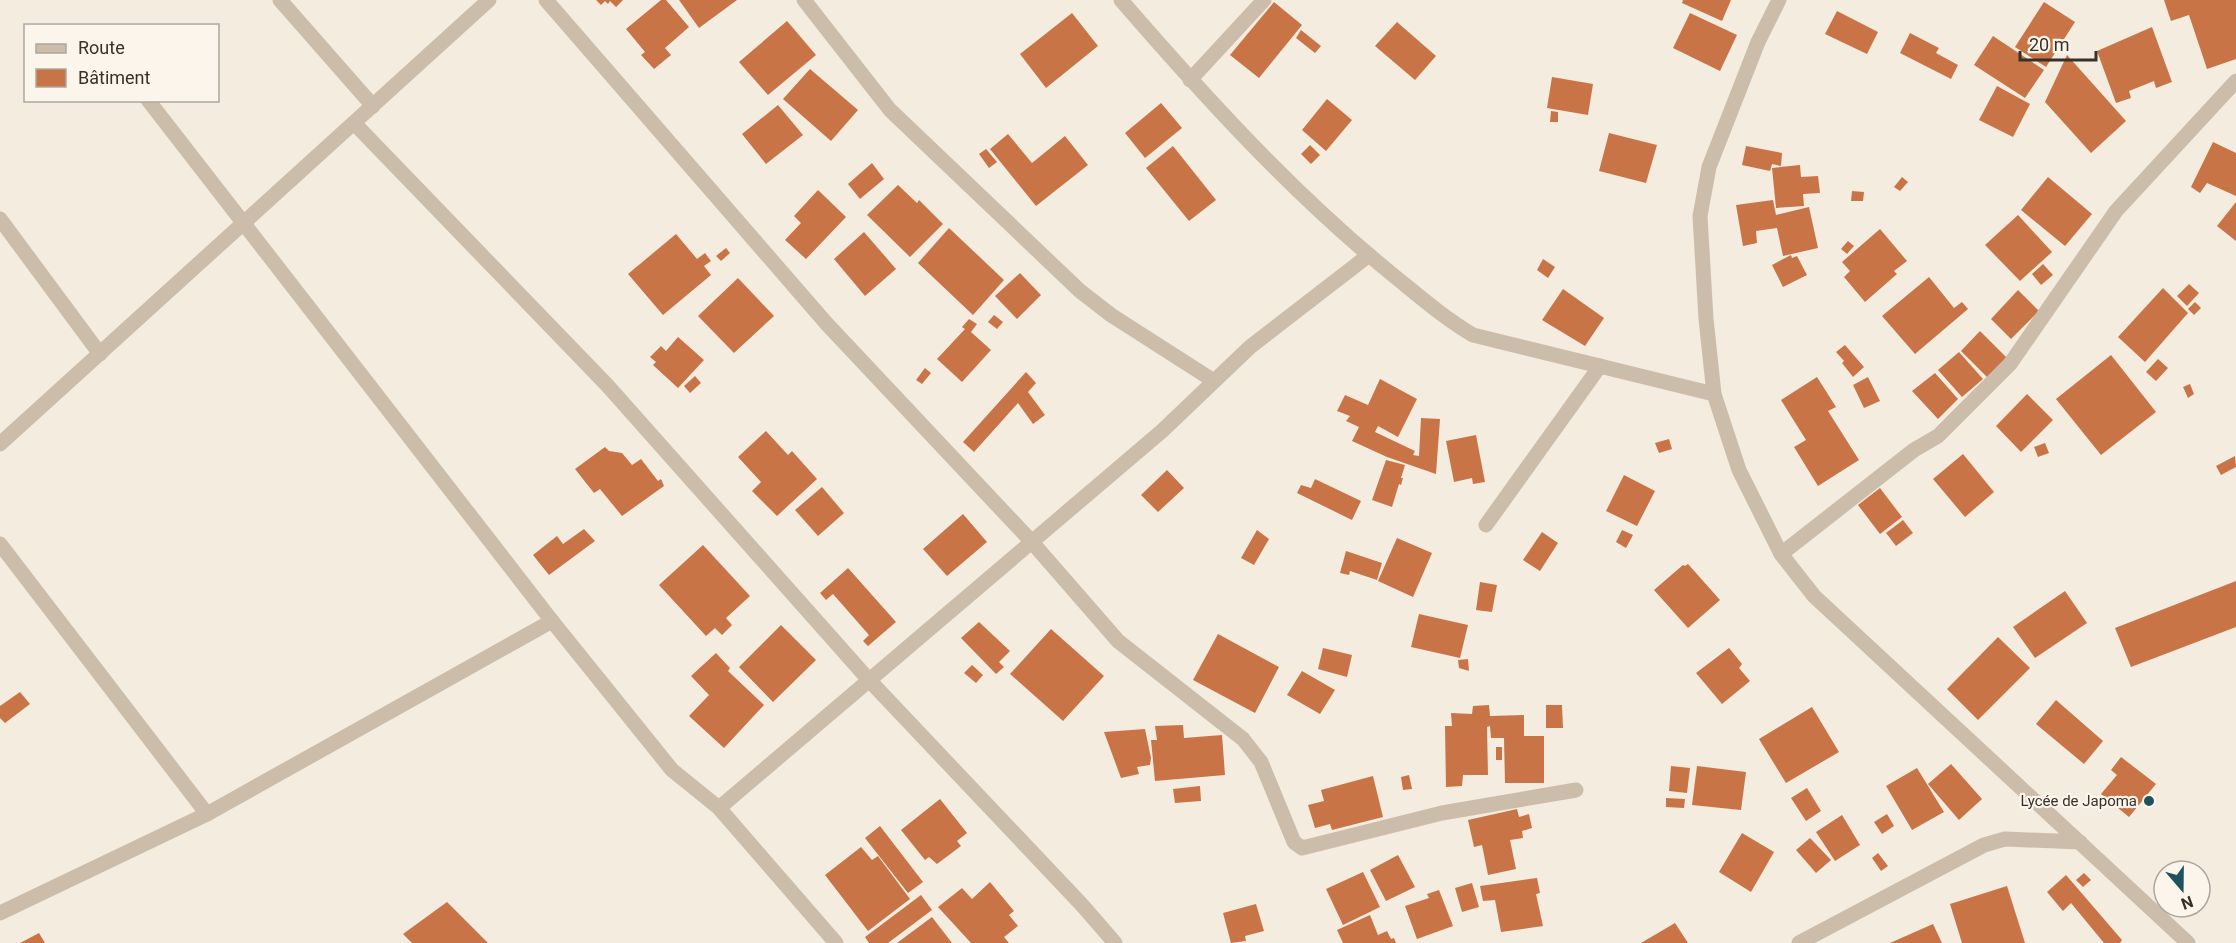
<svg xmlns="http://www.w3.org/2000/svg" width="2236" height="943" viewBox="0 0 2236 943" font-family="Roboto,sans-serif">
	<rect width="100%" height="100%" fill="#f3ecdf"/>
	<g fill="#c97447">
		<polygon points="596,0 623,0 616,7 610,1 608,4 605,1 601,5"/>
		<polygon points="661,0 666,0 689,27 665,48 671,55 654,69 641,55 645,52 626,29"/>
		<polygon points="679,0 737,0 699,28"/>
		<polygon points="1683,0 1731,0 1722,21 1682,3"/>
		<polygon points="2164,0 2236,0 2236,59 2207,69 2189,15 2171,21"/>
		<polygon points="1274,2 1302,25 1259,78 1230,55"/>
		<polygon points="2044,2 2075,22 2046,67 2015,47"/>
		<polygon points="1837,11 1878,32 1867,54 1825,34"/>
		<polygon points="1072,13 1098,46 1046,88 1020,54"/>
		<polygon points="1690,13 1737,35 1720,71 1673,48"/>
		<polygon points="787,21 816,55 768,95 739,62"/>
		<polygon points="1397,22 1436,56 1415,80 1375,46"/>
		<polygon points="2152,27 2172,82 2156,88 2154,81 2129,91 2131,98 2116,103 2097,51"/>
		<polygon points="1301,30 1321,46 1315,53 1296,38"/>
		<polygon points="1910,33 1939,48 1936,53 1958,65 1951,79 1900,53"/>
		<polygon points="1993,36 2044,70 2025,98 1974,65"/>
		<polygon points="2067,55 2126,121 2091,153 2045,102"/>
		<polygon points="810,69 858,110 831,141 783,99"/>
		<polygon points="1552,77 1593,84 1588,115 1547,108"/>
		<polygon points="1997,86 2030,104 2013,137 1979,120"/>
		<polygon points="1327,99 1352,120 1326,151 1302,130"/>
		<polygon points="1161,103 1182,128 1145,158 1125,133"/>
		<polygon points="778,105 803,135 766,164 742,134"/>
		<polygon points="1551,111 1558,112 1558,122 1550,122"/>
		<polygon points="1609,133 1657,145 1646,183 1599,171"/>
		<polygon points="1008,134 1032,163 1065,136 1088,165 1036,206 990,149"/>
		<polygon points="2213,142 2236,153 2236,196 2207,183 2200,193 2191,187"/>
		<polygon points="1310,145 1320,155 1311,164 1301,154"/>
		<polygon points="1173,146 1216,200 1189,221 1146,168"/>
		<polygon points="1746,146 1782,153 1781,166 1772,164 1770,171 1742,165"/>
		<polygon points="986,149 997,162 989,168 979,154"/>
		<polygon points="872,163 884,179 860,199 848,184"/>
		<polygon points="1800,165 1801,177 1818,176 1820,193 1803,194 1804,206 1776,208 1772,168"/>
		<polygon points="1902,177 1908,182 1900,191 1894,187"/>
		<polygon points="2048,177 2092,214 2065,246 2021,210"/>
		<polygon points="898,185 917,203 919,200 943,224 910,257 867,215"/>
		<polygon points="818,190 846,217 806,259 785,240 801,223 794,216"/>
		<polygon points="1852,191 1864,192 1863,201 1851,201"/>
		<polygon points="1773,200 1776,215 1809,207 1818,248 1783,256 1777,228 1756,231 1757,243 1743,246 1736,205"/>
		<polygon points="2236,202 2236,241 2217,226"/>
		<polygon points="2018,215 2052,252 2020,281 1985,245"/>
		<polygon points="949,228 1004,280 973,315 918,263"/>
		<polygon points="1880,229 1907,261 1894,271 1897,274 1865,302 1844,277 1850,271 1842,262"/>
		<polygon points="864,232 896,269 865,296 834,259"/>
		<polygon points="676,234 697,259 705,253 711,261 704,266 711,275 663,315 628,274"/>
		<polygon points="1848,241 1854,246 1847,254 1841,249"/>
		<polygon points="726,248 730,253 721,261 716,256"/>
		<polygon points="1791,255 1792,258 1797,256 1807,275 1783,287 1772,265"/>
		<polygon points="1543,259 1555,267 1548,278 1537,270"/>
		<polygon points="2043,264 2053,275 2041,285 2032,274"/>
		<polygon points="1020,273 1041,295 1017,319 995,296"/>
		<polygon points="1929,277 1954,308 1962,302 1968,309 1915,354 1882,316"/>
		<polygon points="738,278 774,316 734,353 698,316"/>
		<polygon points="2189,284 2199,293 2187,306 2177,296"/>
		<polygon points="2163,288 2188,313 2145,362 2118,337"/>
		<polygon points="1563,289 1604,318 1585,346 1542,320"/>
		<polygon points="2018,290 2039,311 2011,339 1991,319"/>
		<polygon points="2195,302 2201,308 2194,315 2188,309"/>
		<polygon points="994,315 1003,322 997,329 988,322"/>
		<polygon points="969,319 977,324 971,332 991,350 962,382 937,359 965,329 962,327"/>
		<polygon points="1980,331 2008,359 1988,378 1961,351"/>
		<polygon points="678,337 704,360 678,388 653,365 656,362 650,357 661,346 666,351"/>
		<polygon points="1845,345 1864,367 1853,377 1842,363 1844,361 1836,352"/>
		<polygon points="1959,352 1983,379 1962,397 1938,370"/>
		<polygon points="2111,355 2156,412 2101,455 2056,399"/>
		<polygon points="2158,359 2168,368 2156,381 2146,372"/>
		<polygon points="925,368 931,373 922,384 916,380"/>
		<polygon points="1026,372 1036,383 1028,392 1045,415 1033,424 1018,403 974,452 963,442"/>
		<polygon points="1935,373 1958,399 1938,419 1912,391"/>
		<polygon points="695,376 701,383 690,393 684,386"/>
		<polygon points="1817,377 1836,407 1828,411 1859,460 1818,486 1794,447 1806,440 1781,400"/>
		<polygon points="1868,377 1880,401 1864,408 1853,385"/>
		<polygon points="1380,379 1417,399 1398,437 1378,426 1375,432 1415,451 1413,455 1419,456 1421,418 1440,419 1436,474 1387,457 1352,441 1359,427 1346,421 1350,416 1337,411 1345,395 1368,405"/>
		<polygon points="2190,384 2194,394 2188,398 2183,387"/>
		<polygon points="2027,394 2053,420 2021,452 1996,426"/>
		<polygon points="766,431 788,455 792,451 817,479 777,516 752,491 761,482 738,457"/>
		<polygon points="1476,435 1485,482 1473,484 1472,478 1454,482 1446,441"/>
		<polygon points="1669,439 1672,449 1659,453 1655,443"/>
		<polygon points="2045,443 2049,453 2038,457 2034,447"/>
		<polygon points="605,447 609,451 622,453 632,465 641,459 658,481 661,479 664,486 622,516 600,489 594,493 575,469"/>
		<polygon points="1963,454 1994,492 1965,517 1933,479"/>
		<polygon points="2235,456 2236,467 2221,475 2216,466"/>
		<polygon points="1386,460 1405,465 1401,478 1403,478 1401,485 1399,484 1392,507 1372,500"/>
		<polygon points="1167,470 1184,488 1158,512 1141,495"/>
		<polygon points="1624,475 1655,491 1637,526 1606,511"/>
		<polygon points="1315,479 1361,501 1352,520 1297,493 1301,485 1311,488"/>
		<polygon points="822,487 844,513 818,536 795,510"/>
		<polygon points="1880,488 1902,517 1880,534 1858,505"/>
		<polygon points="963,514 987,542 947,576 923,549"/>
		<polygon points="1903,520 1913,533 1896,546 1886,533"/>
		<polygon points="584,529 595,541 549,575 533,555 557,536 563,544"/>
		<polygon points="1257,530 1269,539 1254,565 1241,558"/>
		<polygon points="1622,530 1633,535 1626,548 1616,542"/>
		<polygon points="1542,532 1558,543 1540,571 1523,560"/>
		<polygon points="1397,538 1432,553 1413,597 1378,581"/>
		<polygon points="703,545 750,596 726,618 732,625 722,635 715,628 706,636 659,585"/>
		<polygon points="1346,551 1382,563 1377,580 1350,571 1349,575 1340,573"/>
		<polygon points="1688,564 1720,600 1688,628 1654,590 1683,565 1685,566"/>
		<polygon points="848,568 896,622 868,646 863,641 869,635 833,594 826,600 820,593"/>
		<polygon points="2236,581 2236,627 2131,667 2115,628"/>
		<polygon points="1480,582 1497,585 1492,612 1476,610"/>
		<polygon points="2065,591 2087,623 2035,658 2013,627"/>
		<polygon points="1419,614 1468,625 1460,658 1411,647"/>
		<polygon points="979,622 1010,651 999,662 1004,667 996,674 961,638"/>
		<polygon points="781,625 816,660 773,702 739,667"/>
		<polygon points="1051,629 1104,676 1063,721 1010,674"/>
		<polygon points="1218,634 1279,667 1255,713 1193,680"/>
		<polygon points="1998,637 2030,668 1978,720 1947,689"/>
		<polygon points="1323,648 1352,655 1347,677 1318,669"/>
		<polygon points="1729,648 1742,664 1739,668 1750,681 1722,704 1696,673"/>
		<polygon points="716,653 730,668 728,671 764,705 724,748 689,716 709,695 691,676"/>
		<polygon points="1468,659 1469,671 1459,668 1458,660"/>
		<polygon points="972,665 983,675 976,683 964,673"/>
		<polygon points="1302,671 1335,690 1320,714 1287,695"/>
		<polygon points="20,692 30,704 5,723 0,718 0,706"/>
		<polygon points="2056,700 2103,741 2084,764 2036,724"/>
		<polygon points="1489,705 1490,716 1524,715 1524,736 1544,736 1544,783 1505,783 1504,738 1491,738 1490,726 1487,727 1488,775 1463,775 1462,786 1446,787 1445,726 1452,726 1451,713 1472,714 1473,706"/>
		<polygon points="1546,705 1562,705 1563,728 1546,728"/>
		<polygon points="1812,707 1839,752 1786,783 1759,739"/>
		<polygon points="1183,725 1184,738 1222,735 1225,775 1155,781 1151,740 1157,740 1155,726"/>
		<polygon points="1145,729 1151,758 1150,765 1137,767 1139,774 1121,778 1104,732"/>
		<rect x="1496" y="747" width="6" height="13"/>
		<polygon points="2121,757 2156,784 2129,817 2101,794 2117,775 2111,770"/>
		<polygon points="1951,764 1982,799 1959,820 1928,784"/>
		<polygon points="1671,766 1690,768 1687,793 1669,791"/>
		<polygon points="1697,766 1746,772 1741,810 1692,805"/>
		<polygon points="1917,768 1944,812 1912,830 1886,786"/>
		<polygon points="1409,775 1412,789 1403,790 1401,777"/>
		<polygon points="1373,776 1383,817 1332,830 1330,824 1315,828 1308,805 1324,801 1321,790"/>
		<polygon points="1200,786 1201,801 1175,803 1173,789"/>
		<polygon points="1807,788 1821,811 1806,821 1791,798"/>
		<polygon points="1666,798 1685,799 1684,808 1666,807"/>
		<polygon points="940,799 967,833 957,841 961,846 937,864 929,857 925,860 901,830"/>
		<polygon points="1517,809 1519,817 1529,814 1532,828 1522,831 1523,838 1510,840 1516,869 1488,875 1482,845 1474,847 1468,820"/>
		<polygon points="1887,814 1894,826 1882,834 1874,822"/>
		<polygon points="1842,815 1860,845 1835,861 1816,832"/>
		<polygon points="880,826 923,882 908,893 865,838"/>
		<polygon points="1742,833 1774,852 1751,892 1719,872"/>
		<polygon points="1810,838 1831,860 1816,873 1796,850"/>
		<polygon points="861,847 872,860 878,856 910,899 868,931 825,875"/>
		<polygon points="1878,853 1888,866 1881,871 1872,858"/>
		<polygon points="1398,855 1415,887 1386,901 1370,870"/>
		<polygon points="1363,872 1380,907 1343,925 1326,889"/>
		<polygon points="2084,873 2091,880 2083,887 2076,880"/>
		<polygon points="2066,875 2122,940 2120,943 2104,943 2071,903 2063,911 2047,892"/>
		<polygon points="1537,878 1540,893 1536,894 1543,926 1501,932 1495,900 1483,901 1480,886"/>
		<polygon points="990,882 1014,911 1009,915 1018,926 1004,937 1009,943 971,943 938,907 962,888 972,899"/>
		<polygon points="1472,883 1479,907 1462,912 1455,888"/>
		<polygon points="2007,886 2025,943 1962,943 1950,904"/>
		<polygon points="1439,890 1453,926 1417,939 1405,906 1429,898 1427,894"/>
		<polygon points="921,895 932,910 888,943 869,943 865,937"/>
		<polygon points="447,902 488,943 412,943 403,934"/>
		<polygon points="1256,904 1264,931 1245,936 1246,941 1231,943 1223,913"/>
		<polygon points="1370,915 1378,935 1387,931 1391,939 1394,938 1396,943 1343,943 1337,930"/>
		<polygon points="932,917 952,943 897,943"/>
		<polygon points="1675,923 1688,943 1641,943"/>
		<polygon points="1933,924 1942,943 1890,943"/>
		<polygon points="39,933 45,943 20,943"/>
	</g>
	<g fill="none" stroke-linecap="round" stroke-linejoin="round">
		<g stroke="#ccbdaa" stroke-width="15">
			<polyline points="280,0 373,106"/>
			<polyline points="546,0 826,323 1031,541 1118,641 1243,739 1261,762 1294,842 1302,848 1442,813 1576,790"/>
			<polyline points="804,0 890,110 1080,291 1111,315 1214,381"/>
			<path d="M1121 0C1205 97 1293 194 1393 275 1419 296 1444 318 1473 335L1714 394"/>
			<polyline points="1779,0 1758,42 1709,167 1700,216 1706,319 1714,394 1739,470 1781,554 1814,596 2188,943"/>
			<polyline points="1190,80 1264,0"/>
			<polyline points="148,100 552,621 672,770 719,808 836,943"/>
			<polyline points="354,123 607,385 869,680 1082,905 1115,943"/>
			<polyline points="0,219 100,354"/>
			<polyline points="0,444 489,0"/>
			<polyline points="1486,525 1600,366"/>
			<polyline points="0,544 207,814"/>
			<polyline points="1781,554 1914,450 1938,436 2010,364 2116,211 2236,81"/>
			<polyline points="719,808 1162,431 1250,347 1369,255"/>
			<polyline points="0,913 207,814 552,621"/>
			<polyline points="1799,943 1984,845 2005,839 2080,842"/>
		</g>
	</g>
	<circle fill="#1e525d" stroke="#fbf5eb" stroke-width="2" cx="2149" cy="801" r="6"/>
	<g text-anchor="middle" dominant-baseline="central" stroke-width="4.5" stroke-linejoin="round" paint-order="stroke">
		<g font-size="15" fill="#3a302a" stroke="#fbf5eb" text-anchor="end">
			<text x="2137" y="801">Lycée de Japoma</text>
		</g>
	</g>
	<rect x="24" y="24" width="195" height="78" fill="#fbf5eb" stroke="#aea69e" stroke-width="1.5"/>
	<rect x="36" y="44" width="30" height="9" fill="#ccbdaa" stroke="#aea69e" stroke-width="1.5"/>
	<text x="78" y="54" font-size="18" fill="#3a302a">Route</text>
	<rect x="36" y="69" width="30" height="18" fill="#c97447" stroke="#aea69e" stroke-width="1.5"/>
	<text x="78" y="84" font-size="18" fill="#3a302a">Bâtiment</text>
	<g transform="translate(2182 889) rotate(160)"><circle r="28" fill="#fbf5eb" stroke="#aea69e" stroke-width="1.5"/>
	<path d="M0-4.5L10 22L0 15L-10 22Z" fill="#1e525d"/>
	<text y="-9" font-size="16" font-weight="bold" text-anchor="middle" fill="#3a302a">N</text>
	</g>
	<path d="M2020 51v9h76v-9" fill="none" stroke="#3a302a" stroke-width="3"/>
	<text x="2029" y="51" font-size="18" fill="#3a302a" stroke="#fbf5eb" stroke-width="4.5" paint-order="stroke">20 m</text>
</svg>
